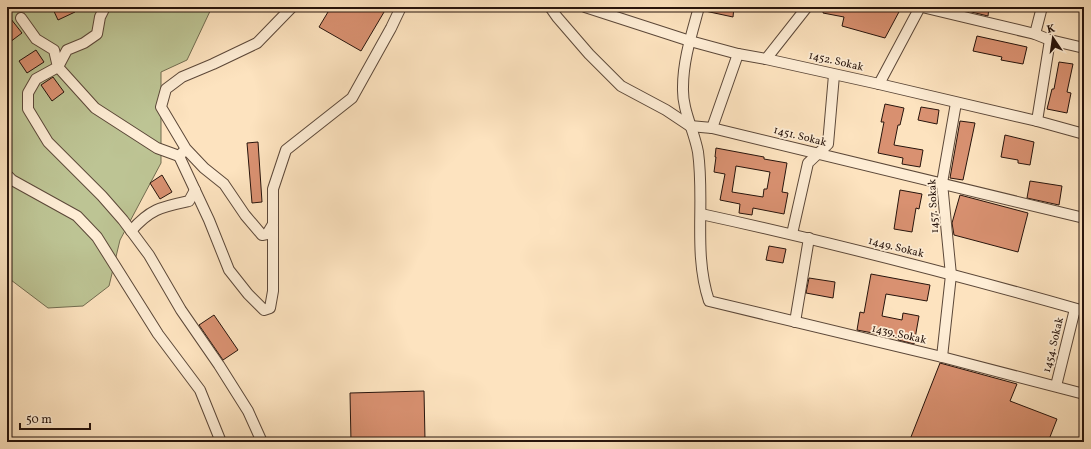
<svg xmlns="http://www.w3.org/2000/svg" width="1091" height="449" viewBox="0 0 1091 449" font-family="Vollkorn,serif">
	<rect width="100%" height="100%" fill="#fde3bf"/>
	<filter id="stains"><feTurbulence type="fractalNoise" baseFrequency=".005" numOctaves="4"/><feColorMatrix values="0 0 0 0 .2 0 0 0 0 .09 0 0 0 0 .02 0 0 0 .5 -.17"/></filter>
	<radialGradient id="worn" r=".72"><stop offset=".6" stop-color="#630" stop-opacity="0"/><stop offset="1" stop-color="#630" stop-opacity=".3"/></radialGradient>
	<polygon fill="#bdc494" stroke="#726c50" points="7,7 212,7 187,60 161,72 161,163 120,240 109,286 83,306 48,308 7,277"/>
	<g fill="#d99171" stroke="#27140c" fill-rule="evenodd">
		<polygon points="52,7 72,7 75,12 58,20"/>
		<polygon points="331,7 387,7 361,51 319,27"/>
		<polygon points="705,7 734,7 733,17 705,11"/>
		<polygon points="824,7 890,7 900,10 885,38 842,26 844,17 823,13"/>
		<polygon points="955,7 989,7 988,16 955,8"/>
		<polygon points="7,14 22,33 10,42 7,37"/>
		<polygon points="977,36 1027,47 1023,64 1001,60 1002,57 973,51"/>
		<polygon points="36,50 44,62 27,73 19,61"/>
		<polygon points="1059,62 1073,64 1067,92 1071,93 1067,113 1047,109 1052,89 1054,89"/>
		<polygon points="53,77 64,92 52,101 41,85"/>
		<polygon points="885,104 904,108 900,125 898,125 894,145 923,150 920,167 902,164 903,158 878,153 884,122 881,122"/>
		<polygon points="921,107 939,110 937,124 918,120"/>
		<polygon points="960,121 975,123 963,180 950,178"/>
		<polygon points="1005,135 1034,142 1030,165 1018,163 1018,160 1001,157"/>
		<polygon points="258,142 262,202 252,203 247,143"/>
		<path d="M716 148 764 157V159L787 163 782 192 788 193 784 214 753 208 752 215 739 213 740 204 720 200 725 174 714 172 716 157H715ZM736 166 770 172 767 189H764L763 197 732 192Z"/>
		<polygon points="162,175 172,192 160,199 150,183"/>
		<polygon points="1030,181 1062,186 1059,205 1027,198"/>
		<polygon points="900,190 922,194 919,209 916,208 912,232 894,229"/>
		<polygon points="960,195 1028,213 1018,252 954,235 952,223"/>
		<polygon points="769,246 786,249 783,263 766,260"/>
		<polygon points="871,274 930,285 927,301 886,294 882,316 902,320 903,313 919,316 914,344 898,340 899,338 857,330 860,312 864,313"/>
		<polygon points="809,278 835,282 833,298 806,293"/>
		<polygon points="214,315 238,350 223,360 199,325"/>
		<polygon points="940,363 1017,384 1010,401 1057,419 1048,442 909,442"/>
		<polygon points="424,391 425,440 398,441 398,442 351,442 350,393"/>
	</g>
	<g fill="none" stroke-linecap="round" stroke-linejoin="round">
		<g stroke="#5c4839" stroke-width="12">
			<g id="minor">
				<polyline points="105,7 100,17 97,34 84,43 67,50 58,67 95,108 157,148 179,156 183,152"/>
				<polyline points="292,7 257,43 213,64 182,77 166,89 161,107 186,149 204,168 224,184 245,215 262,235 267,234 273,224 273,189 286,150 352,98 391,28 401,7"/>
				<polyline points="550,7 557,17 589,54 621,86 666,110 690,126 712,128 1084,218"/>
				<polyline points="585,7 690,41 738,54 766,59 879,84 1037,121 1084,134"/>
				<path d="M699 7C692 33 683 60 683 87 682 110 694 130 698 152 705 202 693 253 709 301L942 357 1084 394"/>
				<polyline points="922,7 1035,34 1050,40 1084,48"/>
				<polyline points="21,18 36,39 54,50 58,67 36,79 28,93 28,109 48,142 102,196 123,220 149,255 181,310 219,365 248,411 262,442"/>
				<polyline points="1035,34 1042,7"/>
				<polyline points="766,59 807,7"/>
				<polyline points="879,84 920,7"/>
				<polyline points="1037,121 1050,40"/>
				<polyline points="712,128 738,54"/>
				<polyline points="179,156 209,220 229,270 248,294 264,310 270,308 273,291 273,226"/>
				<polyline points="7,175 12,180 77,216 97,237 158,334 200,390 221,442"/>
				<path d="M701 214C830 242 957 275 1084 311"/>
				<path d="M131 231C150 209 161 207 189 201L195 190"/>
				<polyline points="792,234 808,163 828,144 834,75"/>
				<polyline points="795,322 809,238"/>
				<polyline points="942,357 951,275 942,183 956,103"/>
				<polyline points="1056,386 1075,309"/>
			</g>
		</g>
		<use href="#minor" stroke="#feedd5" stroke-width="10"/>
	</g>
	<g text-anchor="middle" dominant-baseline="central" stroke-width="3.5" stroke-linejoin="round" paint-order="stroke">
		<g font-size="11" fill="#27140c" stroke="#feedd5">
			<text transform="translate(836 62) rotate(13)">1452. Sokak</text>
			<text transform="translate(800 137) rotate(14)">1451. Sokak</text>
			<text transform="translate(934 206) rotate(-93)">1457. Sokak</text>
			<text transform="translate(896 248) rotate(14)">1449. Sokak</text>
			<text transform="translate(899 335) rotate(13)">1439. Sokak</text>
			<text transform="translate(1054 345) rotate(-76)">1454. Sokak</text>
		</g>
	</g>
	<rect width="1091" height="449" fill="none" stroke="#fde3bf" stroke-width="24"/>
	<rect x="8" y="8" width="1075" height="433" fill="none" stroke="#27140c" stroke-width="2"/>
	<rect x="12" y="12" width="1067" height="425" fill="none" stroke="#27140c"/>
	<g transform="translate(1053 38) rotate(347)" stroke="#feedd5" stroke-width="3" paint-order="stroke">
	<path d="M0-3L7 15L0 10L-7 15Z" fill="#27140c"/>
	<text y="-6" font-size="11" font-weight="bold" text-anchor="middle" fill="#27140c">K</text>
	</g>
	<path d="M20 423v6h70v-6" fill="none" stroke="#27140c" stroke-width="2"/>
	<text x="26" y="423" font-size="12" fill="#27140c" stroke="#feedd5" stroke-width="3" paint-order="stroke">50 m</text>
	<rect width="100%" height="100%" filter="url(#stains)"/>
	<rect width="100%" height="100%" fill="url(#worn)"/>
</svg>
